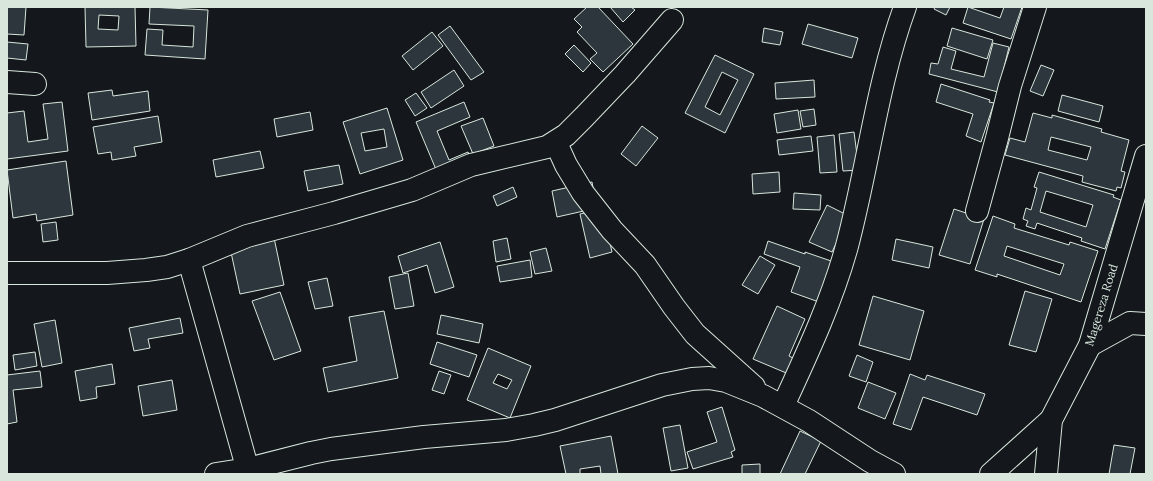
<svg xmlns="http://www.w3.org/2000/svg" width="1153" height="481" viewBox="0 0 1153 481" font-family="Lora,serif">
	<rect width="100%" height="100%" fill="#14181c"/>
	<g fill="#2c363c" stroke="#d8e6dc" fill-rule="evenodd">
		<polygon points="7,7 26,7 24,35 7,34"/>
		<path d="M85 7H135L136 46 86 47ZM99 15 119 16 118 30 98 29Z"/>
		<polygon points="150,7 208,10 205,59 145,55 147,29 163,30 162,45 193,47 194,26 149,24"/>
		<polygon points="587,7 598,7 633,44 603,72 590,59 597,53 577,32 582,27 574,19"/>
		<polygon points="610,7 631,7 635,10 623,22"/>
		<polygon points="935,7 950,7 946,15 934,9"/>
		<polygon points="968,7 1000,18 1004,7 1022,7 1011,39 963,23"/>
		<polygon points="808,24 858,38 852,58 802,44"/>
		<polygon points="450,26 484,72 471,80 438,35"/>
		<polygon points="764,28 783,32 780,45 762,42"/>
		<polygon points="952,28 993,40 987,59 947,46"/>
		<polygon points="432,32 443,46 413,70 402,56"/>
		<polygon points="7,42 28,44 26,60 7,58"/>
		<polygon points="993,43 1009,47 998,92 929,74 931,63 938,64 943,47 956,51 951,69 984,77"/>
		<polygon points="574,45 591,63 583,72 565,54"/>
		<path d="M715 55 754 74 725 133 685 113ZM722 72 738 80 720 115 705 107Z"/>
		<polygon points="1041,65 1054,70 1043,96 1030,91"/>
		<polygon points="454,70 464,86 431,108 421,92"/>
		<polygon points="814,80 815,97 776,99 775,83"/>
		<polygon points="941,84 990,100 989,102 994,103 981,142 966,136 973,114 936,102"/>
		<polygon points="112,90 113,96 148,91 150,111 92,120 88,93"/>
		<polygon points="416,93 427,108 415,116 405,100"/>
		<polygon points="1062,95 1103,106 1099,122 1058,111"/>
		<polygon points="62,102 68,151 7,159 7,113 24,111 28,142 48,139 43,104"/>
		<polygon points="464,102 470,117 437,131 449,160 468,152 474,165 440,179 416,122"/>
		<path d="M387 108 403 160 360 174 343 122ZM384 129 387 147 365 151 361 133Z"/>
		<polygon points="814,109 816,125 803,127 800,111"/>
		<polygon points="798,110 801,129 777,133 774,114"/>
		<polygon points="310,112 313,130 277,137 274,119"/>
		<path d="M1033 113 1052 118V115L1102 129 1101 132 1129 140 1121 171 1125 172 1121 188 1117 187 1116 191 1082 182 1083 176 1005 155 1010 138 1025 142ZM1051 137 1091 147 1087 160 1048 150Z"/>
		<polygon points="158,116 162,142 134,147 136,156 112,160 111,152 98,154 93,127"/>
		<polygon points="483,118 494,146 473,154 461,126"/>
		<polygon points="642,126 658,138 636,166 621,154"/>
		<polygon points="854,132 859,170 843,171 839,134"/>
		<polygon points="834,135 837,172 820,173 817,137"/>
		<polygon points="811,136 813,151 779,155 777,140"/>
		<polygon points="260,151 264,168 216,177 213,160"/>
		<polygon points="66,161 73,215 37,221 36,214 13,218 7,170"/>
		<polygon points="339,165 343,184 308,191 304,171"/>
		<polygon points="779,172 780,192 753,194 752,174"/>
		<path d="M1039 172 1114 195 1113 197 1121 200 1105 249 1081 241 1082 238 1037 223 1035 229 1026 226 1028 221 1023 219 1026 208 1031 210 1037 188 1034 187ZM1046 191 1093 205 1086 227 1040 212Z"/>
		<polygon points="592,182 597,208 557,217 552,191"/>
		<polygon points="513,187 517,197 497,206 493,196"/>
		<polygon points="794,193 821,195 820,210 793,209"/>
		<polygon points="827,205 849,216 832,252 809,242"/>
		<polygon points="602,209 612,252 590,258 580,214"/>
		<polygon points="954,209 984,219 970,264 939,255"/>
		<path d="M993 216 1015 224 1014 228 1069 245 1070 242 1098 251 1081 302 997 274V277L975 270ZM1007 246 1064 264 1060 275 1004 256Z"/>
		<polygon points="56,222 58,240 43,242 41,224"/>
		<polygon points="273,233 284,285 240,294 229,243"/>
		<polygon points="507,238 511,259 496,262 493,241"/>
		<polygon points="896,239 933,247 929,268 892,260"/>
		<polygon points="768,241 805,254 805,252 834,262 819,302 791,292 800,267 764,254"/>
		<polygon points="440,242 454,287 435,293 427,265 403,273 398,256"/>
		<polygon points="546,248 552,271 535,274 530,252"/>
		<polygon points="760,256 775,265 758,294 742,285"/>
		<polygon points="530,260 532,277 500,282 497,266"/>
		<polygon points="408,273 414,306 395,309 389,277"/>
		<polygon points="327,278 333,306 315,309 308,282"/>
		<polygon points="1025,291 1052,299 1036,352 1009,345"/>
		<polygon points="280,292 301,351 274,360 252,301"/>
		<polygon points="873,296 924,311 910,360 859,345"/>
		<polygon points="777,306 805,319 789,356 797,360 791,375 753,359"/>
		<polygon points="384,311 398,378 328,392 323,368 357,361 349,317"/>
		<polygon points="441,315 483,324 479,343 437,334"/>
		<polygon points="180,318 183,333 148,339 150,348 134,351 129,328"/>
		<polygon points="55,320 62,363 42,367 34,324"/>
		<polygon points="437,342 477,355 469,377 430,364"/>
		<path d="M488 348 531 366 510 418 467 400ZM498 374 512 380 507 389 493 383Z"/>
		<polygon points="35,352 37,366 15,370 13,355"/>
		<polygon points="857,355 873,362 866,382 849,376"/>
		<polygon points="112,364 115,384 96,387 97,398 80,401 75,371"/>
		<polygon points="40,371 42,387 13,390 17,422 7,424 7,375"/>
		<polygon points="439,371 451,375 444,394 432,390"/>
		<polygon points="910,374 925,380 927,375 985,394 977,415 923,397 911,430 893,424"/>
		<polygon points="172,380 177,410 143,416 138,386"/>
		<polygon points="868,382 896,393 885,419 858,408"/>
		<polygon points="722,407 735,450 731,452 733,457 693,469 687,452 717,442 707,412"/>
		<polygon points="680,425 688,468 671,471 663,428"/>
		<polygon points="800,431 821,441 805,474 780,474"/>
		<polygon points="611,436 618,474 601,474 600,466 580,469 580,474 566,474 560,446"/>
		<polygon points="1114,445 1135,448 1130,474 1109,474"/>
		<polygon points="760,464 760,474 742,474 742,465"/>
	</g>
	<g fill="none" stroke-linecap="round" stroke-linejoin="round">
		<g stroke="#d8e6dc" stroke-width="24">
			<g id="street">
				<polyline points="7,82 35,84"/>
				<polyline points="556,143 566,165 583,193 612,230 645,265 674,307 695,334 754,387"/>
				<polyline points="977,211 997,138 1010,86 1035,7"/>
				<polyline points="189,260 249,474"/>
				<polyline points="7,273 107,273 146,270 167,267 189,260 247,236 334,213 412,190 471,165 547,147 566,135 584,117 625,74 672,20"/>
				<polyline points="1090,345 1130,323 1146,324"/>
				<path d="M783 406C807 354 832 301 847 246 868 167 877 84 905 7"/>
				<polyline points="216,474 248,469 311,453 331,449 424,437 506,430 534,425 555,420 662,385 692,379 709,378 726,381 763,396 809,421 870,461 894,474"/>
			</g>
		</g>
		<g stroke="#d8e6dc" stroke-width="24">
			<g id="secondary">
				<path d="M991 474C1011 456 1031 438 1051 420"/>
				<polyline points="1046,474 1051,420 1090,345 1146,156"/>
			</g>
		</g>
		<use href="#street" stroke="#14181c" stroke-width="22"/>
		<use href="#secondary" stroke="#14181c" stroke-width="22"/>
	</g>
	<g text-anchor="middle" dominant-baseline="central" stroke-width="3" stroke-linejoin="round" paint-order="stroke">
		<g font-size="12" fill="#d8e6dc" stroke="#14181c">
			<text transform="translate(1101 305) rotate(-73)">Magereza Road</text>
		</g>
	</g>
	<rect width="1153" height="481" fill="none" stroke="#d8e6dc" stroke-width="16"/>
</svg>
